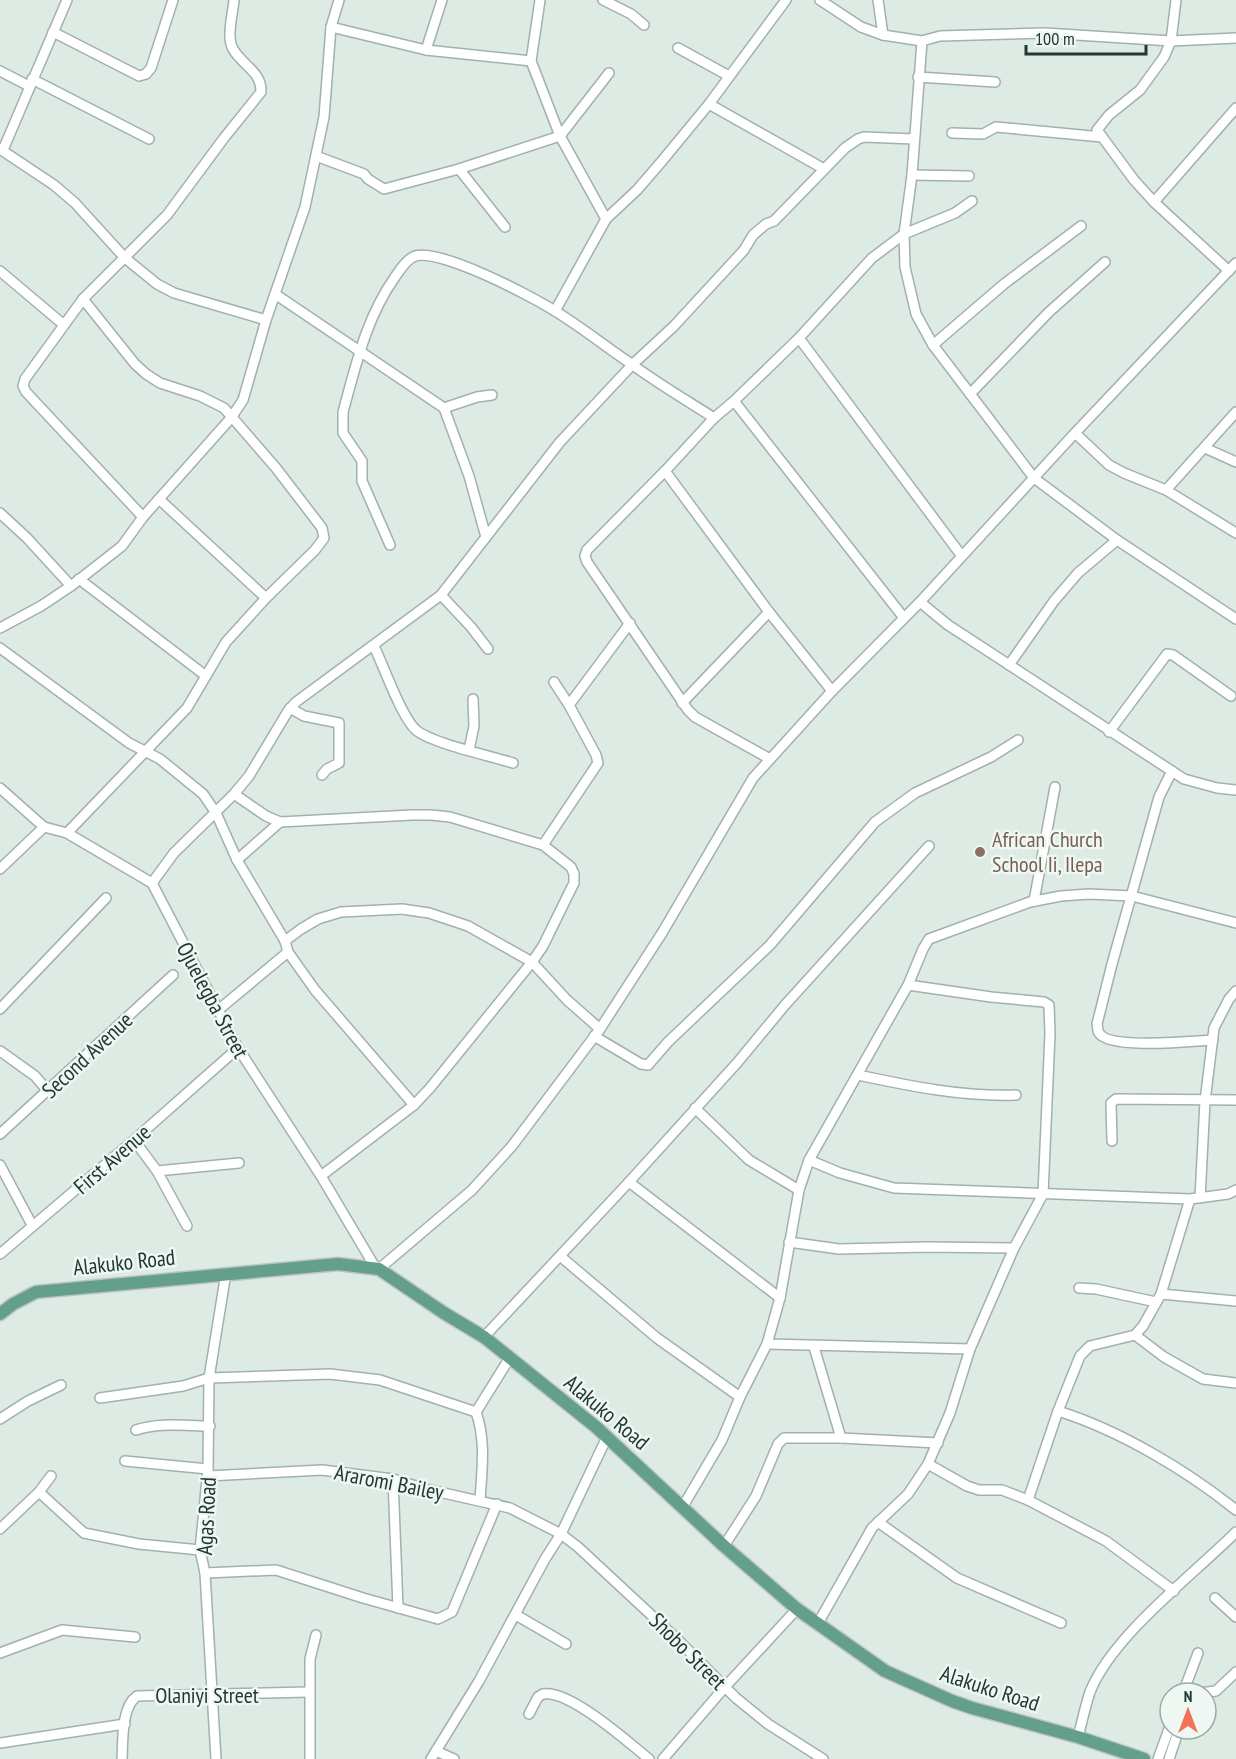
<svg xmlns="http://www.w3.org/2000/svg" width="1236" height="1759" viewBox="0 0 1236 1759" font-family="'PT Sans Narrow',sans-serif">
	<rect width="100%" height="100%" fill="#deeae4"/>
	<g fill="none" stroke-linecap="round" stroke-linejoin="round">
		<g stroke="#a1b1ab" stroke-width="12">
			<g id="minor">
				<polyline points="540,0 531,61 560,136 606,219"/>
				<polyline points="603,0 631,14 644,25"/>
				<polyline points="820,0 861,27 883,35 922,41 940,36 1045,33 1171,41 1236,38"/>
				<polyline points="878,0 883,35"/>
				<polyline points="1176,0 1171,41 1164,57 1140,90 1109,115 1097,130 1134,180 1154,202 1229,271"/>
				<polyline points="331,27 426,50 531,61"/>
				<polyline points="53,32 139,76 146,74 151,68 173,0"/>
				<polyline points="922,41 912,175 904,234 905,267 916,314 933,345 1034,478 1117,540 1236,619"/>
				<polyline points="678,48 729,76"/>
				<polyline points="426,50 442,0"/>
				<polyline points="0,71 29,86"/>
				<polyline points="918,77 995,82"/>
				<polyline points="32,79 149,139"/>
				<polyline points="709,104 824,169"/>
				<polyline points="952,133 983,134 996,127 1102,137"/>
				<polyline points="0,149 54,185 75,203 125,258 157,284 174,293 266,320"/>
				<polyline points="3,150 67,0"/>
				<polyline points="316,156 364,174 368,179 384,189 459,169 560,136 609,73"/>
				<polyline points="459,169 505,227"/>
				<polyline points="912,175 969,176"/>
				<polyline points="1154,202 1236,108"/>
				<polyline points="0,271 64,325"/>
				<polyline points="275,294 444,408 469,476 486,537"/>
				<polyline points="555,311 606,219 637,190 662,161 709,104 786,0"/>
				<polyline points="799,338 961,555"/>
				<polyline points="933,345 1004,284 1081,226"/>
				<polyline points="970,394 1049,312 1105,262"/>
				<polyline points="734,401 904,618"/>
				<polyline points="444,408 477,397 492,395"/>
				<polyline points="1075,433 1109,465 1124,473 1166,490 1236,533"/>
				<polyline points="1205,448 1236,462"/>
				<polyline points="665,471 769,612 832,691"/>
				<polyline points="1166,490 1236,412"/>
				<polyline points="159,499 266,598"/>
				<polyline points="0,513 27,538 71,586"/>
				<path d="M143 517 26 392 23 386 25 379 83 299 167 215 224 138 261 92C262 72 242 65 233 49 226 37 233 13 234 0"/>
				<path d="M390 545 362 481V461L343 433V412C356 365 366 318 395 277 400 270 405 261 413 257 435 245 533 297 555 311 581 327 605 346 630 363 657 383 686 400 714 418"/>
				<polyline points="79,579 206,676"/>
				<polyline points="441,595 471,627 488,649"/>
				<polyline points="920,602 948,625 1184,779 1217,788 1236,790"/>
				<polyline points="0,628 41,606 71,586 122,546 143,517 231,418 243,400 266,320 305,207 324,117 331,27 339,0"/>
				<path d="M374 646C383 665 402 718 416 730 431 743 491 756 513 763"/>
				<polyline points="0,648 129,743 160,759 203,794 216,813 237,860 285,941 288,952 315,990 414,1105"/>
				<polyline points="1009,665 1054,601 1078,573 1117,540"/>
				<polyline points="682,703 769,612"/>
				<polyline points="569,705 630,623"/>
				<polyline points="290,708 304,716 339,723 339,763 327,769 322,775"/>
				<polyline points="1109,732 1167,654 1173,655 1231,696"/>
				<polyline points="469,750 474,726 473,699"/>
				<polyline points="770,759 695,717 688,710 587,562 585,556 587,550 665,471 714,418 734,401 799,338 872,258 904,234 955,213 972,201"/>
				<path d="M1172 771 1159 797 1112 964 1097 1024C1098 1027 1097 1030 1099 1033 1109 1050 1194 1041 1213 1040"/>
				<polyline points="0,788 44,827 67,833 152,883 238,1048 321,1176 375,1267"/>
				<polyline points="234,794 266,816 280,822 412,815 431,815 450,817 543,845 571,867 574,874 574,883 570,891 543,946 532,962 430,1088 414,1105 321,1176"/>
				<polyline points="67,833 187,708 226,642 266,598 315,550 324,538 322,528 276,468 224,408 200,396 160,383 146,374 135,364 83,299"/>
				<polyline points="543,845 598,763 596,755 569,705 554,682"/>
				<polyline points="237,860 280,822"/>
				<polyline points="0,869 44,827"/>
				<polyline points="152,883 174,853 234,794 249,776 288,711 296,702 441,595 560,442 632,365 674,326 744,250 753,235 766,224 774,221 845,148 858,139 864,137 914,139"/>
				<polyline points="1034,901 1055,787"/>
				<polyline points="285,941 301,929 318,919 341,912 402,909 429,913 468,926 532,962 567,1000 600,1029"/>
				<polyline points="0,1009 106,898"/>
				<polyline points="217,1011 288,952"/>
				<polyline points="594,1036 641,1064 648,1065 668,1042 770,945 875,822 915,793 991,757 1018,740"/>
				<polyline points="0,1051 35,1076 48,1091"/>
				<path d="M858 1075C910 1086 962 1097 1016 1095"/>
				<polyline points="695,1108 749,1160 799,1190"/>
				<polyline points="0,1134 173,975"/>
				<polyline points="134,1140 157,1171 187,1226"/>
				<polyline points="1112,1141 1111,1103 1116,1099 1236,1100"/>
				<polyline points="809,1160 840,1173 894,1188 1190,1199 1228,1194 1236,1190"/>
				<polyline points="0,1165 32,1225"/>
				<polyline points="157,1171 239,1163"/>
				<polyline points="629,1182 780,1298"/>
				<polyline points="1200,1198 1205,1101 1214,1028 1229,999 1236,991"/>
				<polyline points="789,1242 839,1249 927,1247 1014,1248"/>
				<polyline points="0,1254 134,1140 238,1048"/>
				<polyline points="560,1256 657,1338 740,1397"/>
				<polyline points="379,1269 472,1190 512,1146 600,1029 662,933 753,778 832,691 920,602 1075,433 1236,263"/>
				<polyline points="1079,1288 1096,1289 1156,1302"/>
				<polyline points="1161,1294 1236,1301"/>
				<polyline points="1135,1335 1164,1357 1203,1379 1236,1383"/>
				<polyline points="484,1337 629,1182 737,1063 785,1005 929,846"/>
				<polyline points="767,1344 970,1349"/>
				<polyline points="814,1347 841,1438"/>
				<path d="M100 1398 183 1386 209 1378 330 1374 380 1380 476 1412C486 1440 482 1470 480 1500"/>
				<path d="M1058 1411C1119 1430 1186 1470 1236 1510"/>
				<polyline points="476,1412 509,1359"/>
				<polyline points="0,1419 28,1401 61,1385"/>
				<path d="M136 1430C160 1422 185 1426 210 1426"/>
				<polyline points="125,1461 208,1469"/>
				<polyline points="928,1464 967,1486 979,1490 1002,1490 1028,1500 1106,1541 1174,1591"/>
				<polyline points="208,1476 322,1470 393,1479 426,1489 510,1508 561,1534 578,1547 677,1639 736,1698 768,1724 823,1759"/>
				<polyline points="393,1479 398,1608"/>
				<polyline points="39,1492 84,1533 139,1544 200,1550"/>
				<polyline points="1028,1500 1058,1411 1080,1356 1090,1346 1135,1335 1143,1326 1161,1294 1190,1199"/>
				<polyline points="682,1508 722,1440 740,1397 767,1344 780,1298 799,1190 809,1160 908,985 923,949 929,939 1030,902 1061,896 1089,894 1132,896 1236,923"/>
				<polyline points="878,1522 957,1578 1061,1623"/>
				<polyline points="0,1529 39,1492 51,1476"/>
				<polyline points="724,1546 756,1496 778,1444 784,1438 841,1438 938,1443"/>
				<polyline points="205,1573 276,1570 363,1598 438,1619 452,1612 497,1504"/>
				<polyline points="1215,1598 1236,1617"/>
				<polyline points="516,1615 566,1644"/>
				<polyline points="817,1625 872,1528 908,1494 928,1464 950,1413 970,1349 1014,1248 1043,1194 1050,1034 1049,1005 1044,1002 991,997 908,985"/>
				<polyline points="0,1653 62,1630 135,1637"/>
				<polyline points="1183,1693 1198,1653"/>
				<polyline points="1198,1693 1216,1691 1236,1672"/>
				<path d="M529 1714 538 1697 543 1694C569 1689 628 1742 649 1759"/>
				<path d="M1078 1737C1082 1722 1085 1707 1090 1692 1112 1636 1192 1576 1236 1532"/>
				<polyline points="0,1743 125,1724"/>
				<polyline points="436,1751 454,1759"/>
				<path d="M122 1759C123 1741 121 1707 137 1696L309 1692"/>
				<polyline points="216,1759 205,1573 200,1550 208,1469 209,1378 226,1273"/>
				<polyline points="310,1759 310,1659 316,1635"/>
				<polyline points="431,1759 479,1681 545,1559 561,1534 607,1437"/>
				<polyline points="663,1759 724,1688 797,1609"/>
				<polyline points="1158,1759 1170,1726"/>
				<polyline points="1169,1759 1179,1729"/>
			</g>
		</g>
		<g stroke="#bcc4c1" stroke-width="15">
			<polyline id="major" points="0,1314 13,1304 36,1292 338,1264 379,1269 444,1313 484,1337 596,1427 724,1546 797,1609 885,1671 952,1701 972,1708 1078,1737 1144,1759"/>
		</g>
		<use href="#minor" stroke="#fff" stroke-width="9"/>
		<use href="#major" stroke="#639f8c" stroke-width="12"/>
	</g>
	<circle fill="#8d6e63" stroke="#eff7f2" stroke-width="2" cx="980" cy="852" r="6"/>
	<g text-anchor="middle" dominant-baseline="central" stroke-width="5" stroke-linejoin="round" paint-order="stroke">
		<g font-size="22" fill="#785e54" stroke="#eff7f2" text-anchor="start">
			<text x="992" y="839">African Church<tspan x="992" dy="25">School Ii, Ilepa</tspan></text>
		</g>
		<g font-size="22" fill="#203931" stroke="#eff7f2">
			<text transform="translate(213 1000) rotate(62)">Ojuelegba Street</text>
			<text transform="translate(87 1055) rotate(-43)">Second Avenue</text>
			<text transform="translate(112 1159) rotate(-41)">First Avenue</text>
			<text transform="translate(124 1262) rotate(-6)">Alakuko Road</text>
			<text transform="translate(607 1412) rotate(40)">Alakuko Road</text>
			<text transform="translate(389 1482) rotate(11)">Araromi Bailey</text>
			<text transform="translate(206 1516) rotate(-87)">Agas Road</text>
			<text transform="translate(688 1651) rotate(45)">Shobo Street</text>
			<text transform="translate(990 1688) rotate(18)">Alakuko Road</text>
			<text x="207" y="1695">Olaniyi Street</text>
		</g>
	</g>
	<g transform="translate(1188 1711)"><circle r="28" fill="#eff7f2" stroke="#9caba5" stroke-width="1.5"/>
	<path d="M0-4.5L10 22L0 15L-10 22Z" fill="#f17255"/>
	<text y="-9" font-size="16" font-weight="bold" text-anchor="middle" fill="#203931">N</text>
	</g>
	<path d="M1026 45v9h120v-9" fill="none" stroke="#203931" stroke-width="3"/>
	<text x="1035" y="45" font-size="18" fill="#203931" stroke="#eff7f2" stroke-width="4.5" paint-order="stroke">100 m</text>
</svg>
